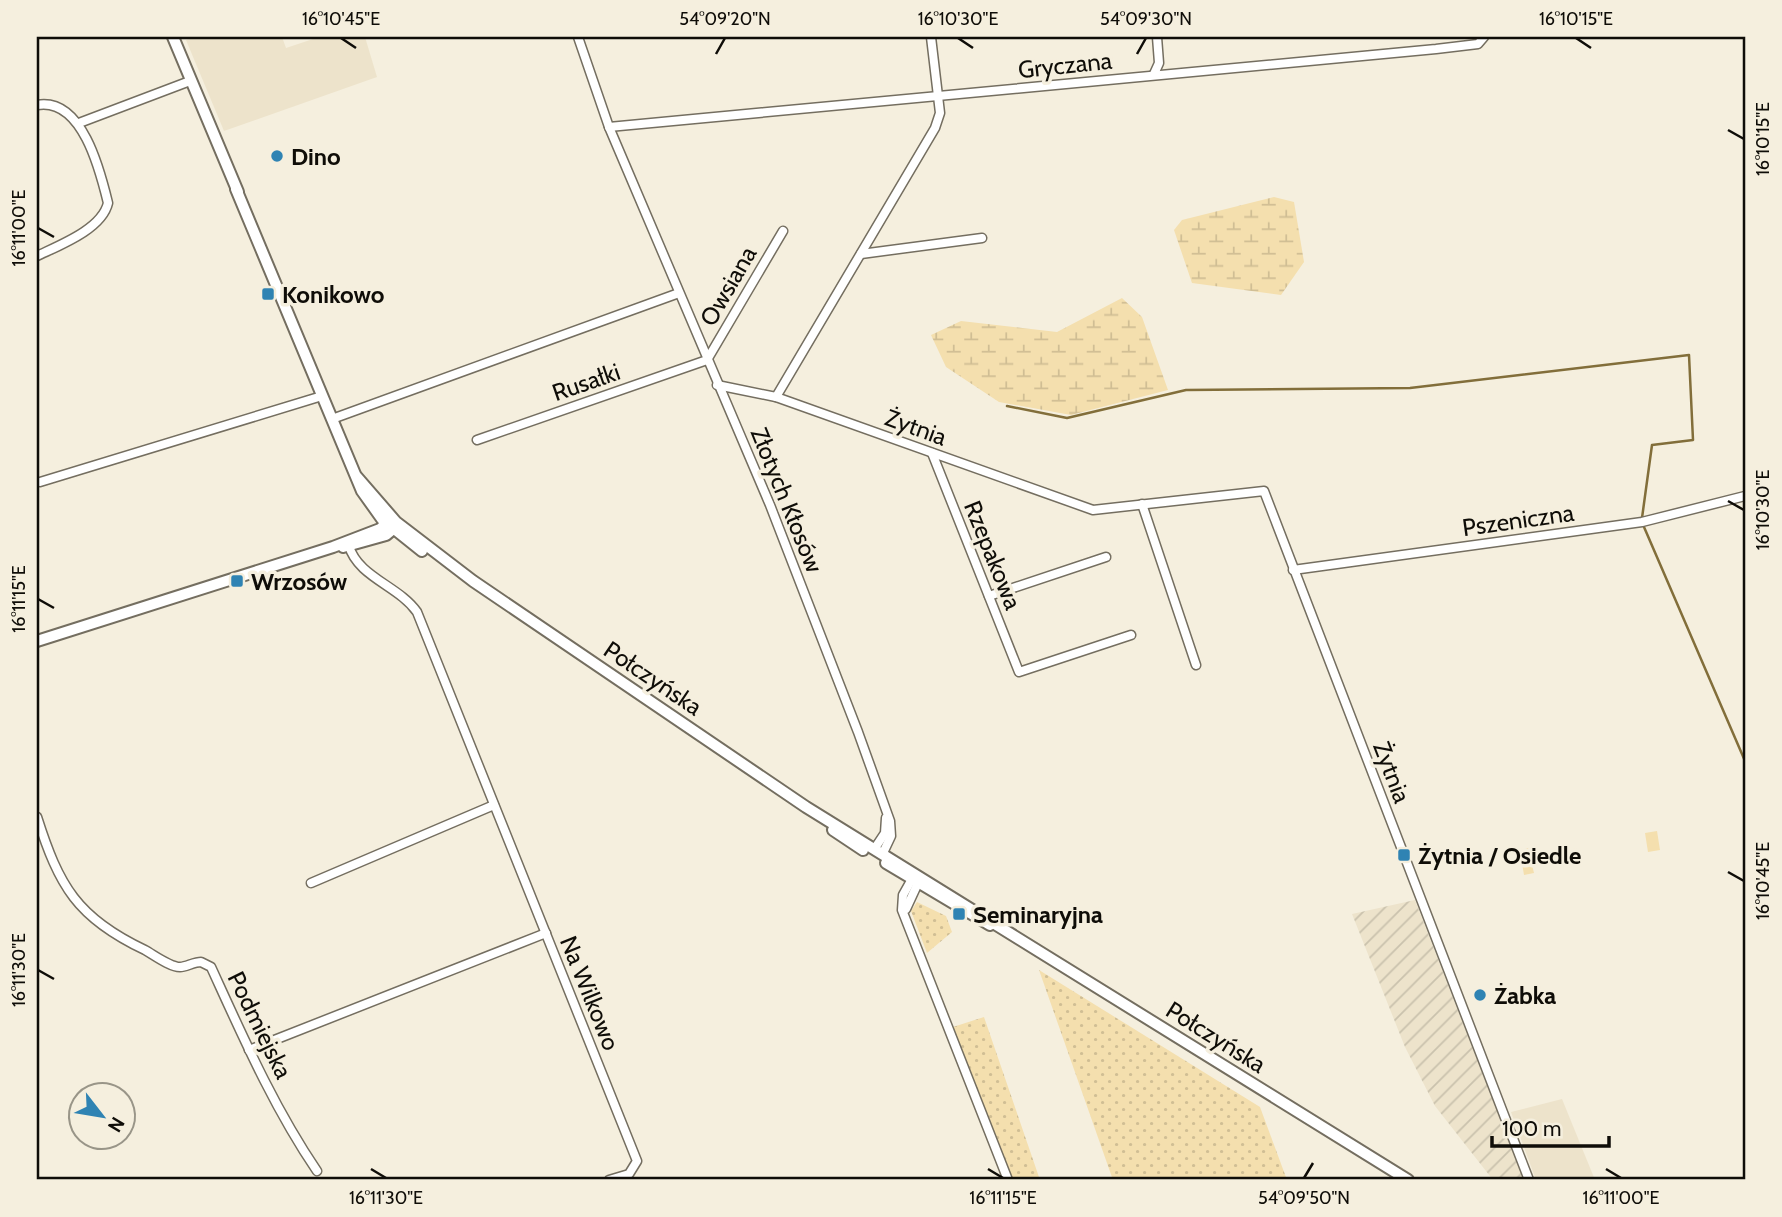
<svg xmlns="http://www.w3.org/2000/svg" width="1782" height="1217" viewBox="0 0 1782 1217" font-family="Cabin,sans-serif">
	<defs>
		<pattern id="industrial-furrows" width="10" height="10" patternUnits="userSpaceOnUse" patternTransform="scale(1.75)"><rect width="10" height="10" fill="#ede3cb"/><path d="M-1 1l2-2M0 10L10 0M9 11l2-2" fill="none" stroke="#cac2ad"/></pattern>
		<pattern id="grass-dots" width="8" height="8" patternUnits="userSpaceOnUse" patternTransform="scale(1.75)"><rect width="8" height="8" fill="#f4dfae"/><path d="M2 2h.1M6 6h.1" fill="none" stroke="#d0be94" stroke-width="1.8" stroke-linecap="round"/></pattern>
		<pattern id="wetland-marsh" width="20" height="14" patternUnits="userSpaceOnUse" patternTransform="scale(1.75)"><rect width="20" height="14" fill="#f4dfae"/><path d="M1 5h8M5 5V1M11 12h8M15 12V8" fill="none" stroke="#d0be94"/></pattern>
	</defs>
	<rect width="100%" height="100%" fill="#f5efde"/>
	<g fill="#ede3cb">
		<polygon points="196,37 282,37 286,48 319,37 365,37 377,77 224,131 186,40"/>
		<polygon points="1562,1099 1595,1180 1536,1180 1511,1112"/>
	</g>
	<polygon fill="url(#industrial-furrows)" points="1415,900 1453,998 1524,1180 1493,1180 1435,1106 1405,1047 1352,914"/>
	<g fill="url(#grass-dots)">
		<polygon points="917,902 946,916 952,932 927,953 911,911"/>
		<polygon points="1039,970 1260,1107 1287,1180 1113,1180"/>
		<polygon points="984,1017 1040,1180 1012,1180 953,1027"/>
	</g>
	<g fill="url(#wetland-marsh)">
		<polygon points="1274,197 1294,202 1304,262 1281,295 1192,283 1174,230 1182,220"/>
		<polygon points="1122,298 1142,317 1168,390 1071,415 999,402 946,367 931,335 961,321 1057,332"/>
	</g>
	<g fill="#f4dfae">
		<polygon points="1657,831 1660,850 1648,852 1645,833"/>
		<polygon points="1528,848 1534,873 1524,875 1520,851"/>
	</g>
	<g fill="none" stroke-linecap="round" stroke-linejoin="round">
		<g stroke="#826e3a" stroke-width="2.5">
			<polyline points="1007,406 1067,418 1186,390 1410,388 1689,355 1693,440 1652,445 1642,518"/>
			<polyline points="1644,527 1745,761"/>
		</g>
		<g stroke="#746e60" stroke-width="11">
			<g id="street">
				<polyline points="578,37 609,127 770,505 858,732 890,821 891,836 883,853"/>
				<polyline points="1154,74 1159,63 1157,37"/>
				<path d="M37 105C82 97 100 170 108 203 102 229 60 245 37 256"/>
				<polyline points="79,123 190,81"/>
				<polyline points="609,127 1436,49 1478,44 1484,37"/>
				<polyline points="861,254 982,238"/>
				<polyline points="717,385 776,397 1093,510 1264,491 1529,1180"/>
				<polyline points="776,397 935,128 940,113 931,37"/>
				<polyline points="332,419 679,293"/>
				<polyline points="477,440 707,360 783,231"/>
				<polyline points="932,453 1019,672 1131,635"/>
				<polyline points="40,482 322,396"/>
				<polyline points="1142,504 1196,665"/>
				<path d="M349 546C358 577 399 586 417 612L637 1161 629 1174 609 1180"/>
				<polyline points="1293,570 1642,522 1745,496"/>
				<polyline points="989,596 1106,557"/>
				<path d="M37 817C59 886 77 918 145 950 154 955 170 967 180 967 186 967 194 962 201 962L211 967C243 1037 274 1108 317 1171"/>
				<polyline points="875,848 885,833 886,818"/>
				<polyline points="912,879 903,895 902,910 1008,1180"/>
				<polyline points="311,883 494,805"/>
				<polyline points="906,909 918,883"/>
				<polyline points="249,1050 546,933"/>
			</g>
		</g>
		<g stroke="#746e60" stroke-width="14">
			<g id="secondary">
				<polyline points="173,37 238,192"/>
				<polyline points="236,189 362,491 382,519 422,551"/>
				<polyline points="357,477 396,522 473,581 806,807 1408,1180"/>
				<polyline points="343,547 386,535 398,525"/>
				<polyline points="37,641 333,547 380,529 390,520"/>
				<polyline points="833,830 863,850"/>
				<polyline points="886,863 990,925"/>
			</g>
		</g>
		<use href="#street" stroke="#fff" stroke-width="8"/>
		<use href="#secondary" stroke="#fff" stroke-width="10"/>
	</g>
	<path fill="none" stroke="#0f0d08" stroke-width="2.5" d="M341 38 356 48M958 38 973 48M1576 38 1591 48M716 54 725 38M1137 54 1146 38M1728 130 1744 139M38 228 54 237M1728 501 1744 510M38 599 54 608M1728 872 1744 881M38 970 54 979M371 1169 386 1178M988 1169 1003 1178M1606 1169 1621 1178M1304 1178 1313 1163"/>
	<g fill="#2f83b3" stroke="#f5efde" stroke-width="2.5">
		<circle cx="277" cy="156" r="7"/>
		<rect x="261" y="287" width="14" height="14" rx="3.5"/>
		<rect x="230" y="574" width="14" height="14" rx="3.5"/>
		<rect x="1397" y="848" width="14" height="14" rx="3.5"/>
		<rect x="952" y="907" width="14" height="14" rx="3.5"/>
		<circle cx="1480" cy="995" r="7"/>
	</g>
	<g text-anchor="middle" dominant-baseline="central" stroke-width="7" stroke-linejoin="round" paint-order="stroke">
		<g font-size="24" fill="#0f0d08" stroke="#f5efde">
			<text transform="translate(1065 65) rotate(-6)">Gryczana</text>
			<text transform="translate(728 286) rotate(-60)">Owsiana</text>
			<text transform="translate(586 382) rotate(-19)">Rusałki</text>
			<text transform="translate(916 427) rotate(20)">Żytnia</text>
			<text transform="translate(787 500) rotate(68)">Złotych Kłosów</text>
			<text transform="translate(1518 520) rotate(-8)">Pszeniczna</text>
			<text transform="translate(993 555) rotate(68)">Rzepakowa</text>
			<text transform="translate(653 678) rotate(34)">Połczyńska</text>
			<text transform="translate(1392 772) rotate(69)">Żytnia</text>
			<text transform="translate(590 993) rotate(68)">Na Wilkowo</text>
			<text transform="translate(260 1025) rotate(64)">Podmiejska</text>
			<text transform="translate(1216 1037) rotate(32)">Połczyńska</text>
		</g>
		<g font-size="24" font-weight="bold" fill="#0f0d08" stroke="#f5efde" text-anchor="start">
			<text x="291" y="156">Dino</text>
			<text x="282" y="294">Konikowo</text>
			<text x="251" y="581">Wrzosów</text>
			<text x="1418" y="855">Żytnia / Osiedle</text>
			<text x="973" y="914">Seminaryjna</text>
			<text x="1494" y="995">Żabka</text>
		</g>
	</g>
	<rect width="1782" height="1217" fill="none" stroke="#f5efde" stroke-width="77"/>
	<g transform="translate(102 1116) rotate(121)"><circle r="33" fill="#f5efde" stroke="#999588" stroke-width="2"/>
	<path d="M0-5L12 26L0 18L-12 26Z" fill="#2f83b3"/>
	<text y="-10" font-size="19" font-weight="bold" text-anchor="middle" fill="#0f0d08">N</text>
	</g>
	<path d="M1492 1136v10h117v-10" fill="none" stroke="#0f0d08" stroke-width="3.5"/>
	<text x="1502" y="1136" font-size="21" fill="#0f0d08" stroke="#f5efde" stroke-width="5" paint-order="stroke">100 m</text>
	<rect x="38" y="38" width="1706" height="1140" fill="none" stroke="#0f0d08" stroke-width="2.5"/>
	<g font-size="18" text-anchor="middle" fill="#0f0d08">
		<text x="341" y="25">16°10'45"E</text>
		<text x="725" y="25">54°09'20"N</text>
		<text x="958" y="25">16°10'30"E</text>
		<text x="1146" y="25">54°09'30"N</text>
		<text x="1576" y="25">16°10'15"E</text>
		<text transform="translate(1763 139) rotate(-90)" y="6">16°10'15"E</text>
		<text transform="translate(19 228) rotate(-90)" y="6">16°11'00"E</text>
		<text transform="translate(1763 510) rotate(-90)" y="6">16°10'30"E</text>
		<text transform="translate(19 599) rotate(-90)" y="6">16°11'15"E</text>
		<text transform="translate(1763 881) rotate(-90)" y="6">16°10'45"E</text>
		<text transform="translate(19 970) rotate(-90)" y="6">16°11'30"E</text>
		<text x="386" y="1204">16°11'30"E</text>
		<text x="1003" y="1204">16°11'15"E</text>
		<text x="1304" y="1204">54°09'50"N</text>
		<text x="1621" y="1204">16°11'00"E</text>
	</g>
</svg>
